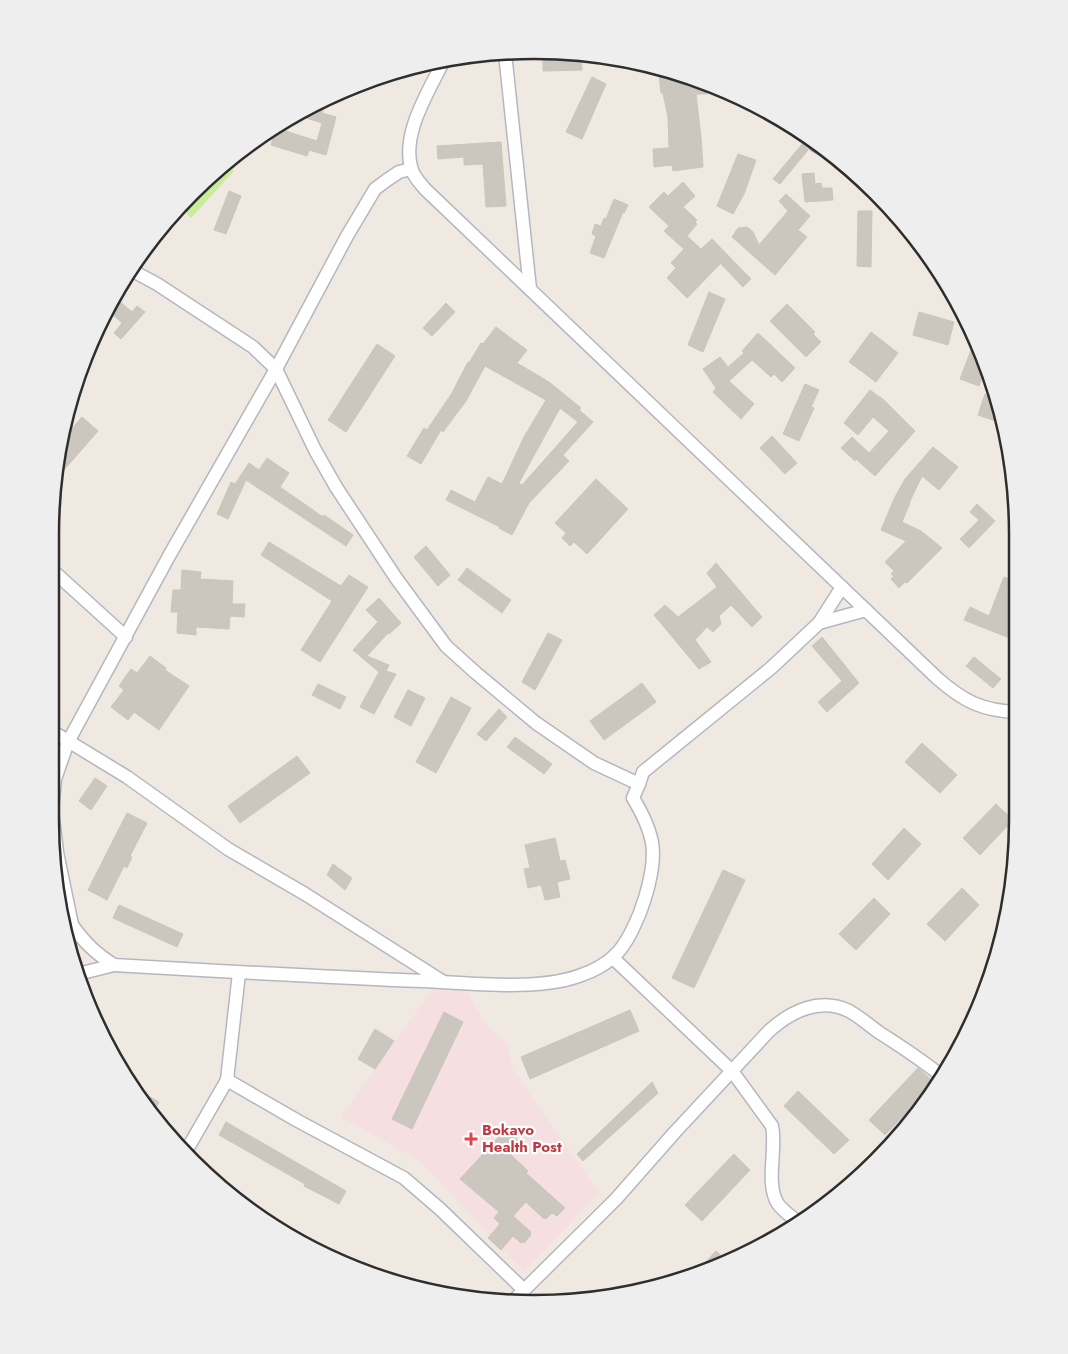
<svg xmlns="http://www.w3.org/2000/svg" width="1068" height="1354" viewBox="0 0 1068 1354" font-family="Jost,sans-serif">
	<rect width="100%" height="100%" fill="#efe9e1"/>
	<polygon fill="#f5dfe0" points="445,972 468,993 487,1027 507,1043 513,1070 599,1193 524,1271 420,1161 341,1117"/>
	<polygon fill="#c9ec9a" points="225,163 234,171 191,218 180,207 215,170"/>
	<g fill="#cbc7bf" stroke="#cbc5ba" fill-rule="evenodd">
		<polygon points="565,51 581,54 582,70 543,71 543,52"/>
		<polygon points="658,66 682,75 683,81 700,82 708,85 707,94 696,94 701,137 703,167 673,171 672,165 654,167 653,149 669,148 668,117 663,93 661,93"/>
		<polygon points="592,77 606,84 582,139 566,132"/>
		<polygon points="318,103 325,105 322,113 336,117 326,155 309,150 307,156 271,145 276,128 317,141 322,123 293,114"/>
		<polygon points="501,142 506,206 486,207 483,164 464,165 464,157 438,159 437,146"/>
		<polygon points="803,143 808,150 780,184 773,179"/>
		<polygon points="738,154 756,160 744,194 733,214 717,206"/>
		<polygon points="814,173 815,184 821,183 822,188 832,188 833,200 805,202 802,174"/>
		<polygon points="683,182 695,196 683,207 697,220 695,222 697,224 687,236 701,249 712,239 751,279 743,287 721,264 722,262 687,298 667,278 676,268 671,263 684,249 664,231 669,226 649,207 664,192 668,196"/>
		<polygon points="229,191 241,196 226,234 214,230"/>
		<polygon points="786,194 810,216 798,230 807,237 775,275 732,237 738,228 747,227 753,232 759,245 788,211 779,201"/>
		<polygon points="614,199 628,205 624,213 623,212 604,258 590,253 596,236 592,234 595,224 601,226 604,218 606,219"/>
		<polygon points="858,211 872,211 871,267 857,266"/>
		<polygon points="709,292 725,299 703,352 688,345"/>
		<polygon points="118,300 132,312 137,306 145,312 121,339 114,333 122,323 111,313"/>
		<polygon points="446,303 455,312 432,336 423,328"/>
		<polygon points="787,304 815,332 813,334 821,342 806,357 770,321"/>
		<polygon points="919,312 954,322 948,345 913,335"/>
		<path d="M496 327 527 350 517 363 549 382 581 408 579 410 593 422 563 455 569 461 529 503 512 535 499 528 500 527 446 500 451 490 475 502 488 477 502 484 524 437 546 400 485 366 466 401 443 432 441 430 421 464 407 456 424 428 427 430 452 393 468 362 469 363 481 343 483 344ZM560 408 578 422 522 485 519 483Z"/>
		<polygon points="871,332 898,353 876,382 849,362"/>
		<polygon points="758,333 795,368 782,382 774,374 771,377 752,360 729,381 754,404 741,419 713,392 716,388 703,369 720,357 728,367 744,353 742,351"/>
		<polygon points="975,340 986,366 979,386 960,379"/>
		<polygon points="377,344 395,356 346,432 328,420"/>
		<polygon points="805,384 819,390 811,407 814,408 799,441 783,434"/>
		<polygon points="870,390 884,400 915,431 875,476 856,459 855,461 841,448 852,437 869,453 889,431 873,417 858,435 844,423"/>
		<polygon points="985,394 996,398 1001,423 978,415"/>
		<polygon points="82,417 98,431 56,479 64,438"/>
		<polygon points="772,436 797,463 785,474 760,448"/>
		<polygon points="933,447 958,467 939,490 922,476 909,503 910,503 902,522 921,531 942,548 907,583 905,582 899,588 891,579 894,576 891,574 894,571 885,562 906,541 881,530 895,497 905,479"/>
		<polygon points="267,458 289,473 280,487 323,517 324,515 353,535 346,546 246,480 228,519 217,514 231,482 235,484 249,463 259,470"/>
		<polygon points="596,479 628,509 587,554 574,542 570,546 562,538 566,533 555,523"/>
		<polygon points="977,504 995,521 969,548 960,539 979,520 970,512"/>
		<polygon points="269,542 341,586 349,575 368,587 320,662 301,650 332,601 261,555"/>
		<polygon points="426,546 450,575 438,586 414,557"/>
		<polygon points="716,563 762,617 752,627 731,605 719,616 721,624 713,632 707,627 695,640 711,662 699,669 654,615 665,605 678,617 717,587 707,573"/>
		<polygon points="467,568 511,600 502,613 458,580"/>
		<polygon points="182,570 201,572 200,579 233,581 232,604 245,604 244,617 230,616 229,629 196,627 196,635 177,633 178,612 171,612 173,590 181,590"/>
		<polygon points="1004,577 1017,582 1017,641 964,620 970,607 989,616"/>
		<polygon points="379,598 401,623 389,634 388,633 367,656 389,665 386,671 396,674 374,714 360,707 379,672 353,650 378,622 366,610"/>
		<polygon points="548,633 562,640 535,690 522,682"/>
		<polygon points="822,637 859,683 827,712 818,702 842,681 812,646"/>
		<polygon points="150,656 166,668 165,670 189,686 159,730 134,712 128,720 111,707 124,690 119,686 131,669 137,673"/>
		<polygon points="974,657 1001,679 993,688 966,666"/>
		<polygon points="642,683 656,702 604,740 590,721"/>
		<polygon points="318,684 346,697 340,709 312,695"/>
		<polygon points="408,690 425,698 411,726 394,717"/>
		<polygon points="451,697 471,708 436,773 416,762"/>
		<polygon points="499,709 507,717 486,741 477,734"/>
		<polygon points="515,737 552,764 544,774 507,747"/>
		<polygon points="922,743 957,775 940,793 905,762"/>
		<polygon points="297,756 310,773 240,823 228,806"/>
		<polygon points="95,778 107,786 91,810 79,801"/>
		<polygon points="996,804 1013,820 980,855 963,838"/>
		<polygon points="127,813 147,823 130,856 132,857 127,868 124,866 107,900 88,890"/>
		<polygon points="904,828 921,844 888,880 872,864"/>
		<polygon points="555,838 560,861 565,860 570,879 557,882 560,897 545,900 541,885 528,888 524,869 530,868 525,845"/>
		<polygon points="333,864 352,878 345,890 327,875"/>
		<polygon points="723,870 745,880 694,988 672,978"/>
		<polygon points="962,888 979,905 945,941 927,924"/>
		<polygon points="874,898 890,914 856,950 839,934"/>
		<polygon points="119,905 183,934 177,947 113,918"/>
		<polygon points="630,1010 639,1031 530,1079 521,1057"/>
		<polygon points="444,1012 463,1022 412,1129 392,1119"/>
		<polygon points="375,1029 394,1041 375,1069 358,1059"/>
		<polygon points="918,1068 935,1083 885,1135 869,1120"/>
		<polygon points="652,1082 658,1093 583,1161 577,1154"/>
		<polygon points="136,1089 159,1102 154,1112"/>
		<polygon points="798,1091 849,1140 834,1154 784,1106"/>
		<polygon points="226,1122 346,1191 339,1204 304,1186 305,1184 219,1135"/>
		<polygon points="506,1129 520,1142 510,1154 528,1171 526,1173 565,1208 557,1216 552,1213 546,1219 545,1217 544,1219 526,1202 513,1216 531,1232 530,1234 531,1235 524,1243 522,1242 521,1243 513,1236 501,1250 488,1238 500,1224 494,1218 499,1212 460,1179"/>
		<polygon points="734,1154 750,1170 702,1221 685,1205"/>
		<polygon points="716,1251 726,1260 696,1272"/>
	</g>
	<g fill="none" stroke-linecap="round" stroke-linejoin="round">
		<g stroke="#b4b7c1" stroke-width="15">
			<g id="minor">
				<polyline points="505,53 530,289"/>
				<path d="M444 60C429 91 400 135 412 170 414 177 420 183 425 189L937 678C963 701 982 711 1018 712"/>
				<polyline points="810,139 815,145 834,155"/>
				<polyline points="51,569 126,637"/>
				<polyline points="819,623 866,610"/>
				<polyline points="50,730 127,777 228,849 305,894 442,981"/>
				<polyline points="639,784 643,772 771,668 819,623 842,587"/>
				<path d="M72 925C85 943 95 953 114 965 217 971 320 977 423 981 470 983 541 992 584 974 593 971 606 964 613 957 627 946 640 915 645 898 658 855 656 836 633 798L639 784 594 763 536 723 476 673 446 646 396 578 336 487 315 450 276 369 253 347 157 284 133 271"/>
				<polyline points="69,952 72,925 57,852 52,811 55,779 68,742 169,556 276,369 347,236 375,189 387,180 399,172 411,169"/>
				<path d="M613 958 732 1071 772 1126C777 1149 765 1184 778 1204 783 1211 792 1217 799 1223"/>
				<polyline points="78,974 114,965"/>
				<polyline points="227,1080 298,1121 404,1178 440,1209 524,1290"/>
				<polyline points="185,1153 227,1080 239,973"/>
				<path d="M513 1301 616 1199 675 1132 769 1031C791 1011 820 997 849 1011 860 1017 870 1026 880 1033 902 1047 923 1061 943 1077"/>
			</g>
		</g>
		<use href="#minor" stroke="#fff" stroke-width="12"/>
	</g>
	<path fill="#e0444e" stroke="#fff" stroke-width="2" d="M468.5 1131.5h5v5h5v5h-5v5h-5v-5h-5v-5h5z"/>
	<g text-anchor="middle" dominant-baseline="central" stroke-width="4.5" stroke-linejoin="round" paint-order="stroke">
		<g font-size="15" font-weight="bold" fill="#be3a42" stroke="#fff" text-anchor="start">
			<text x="482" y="1130">Bokavo<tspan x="482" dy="17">Health Post</tspan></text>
		</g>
	</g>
	<path d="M0 0H1068V1354H0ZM534 59H534A475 475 0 0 1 1009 534V820A475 475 0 0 1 534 1295H534A475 475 0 0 1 59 820V534A475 475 0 0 1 534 59Z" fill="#eee" fill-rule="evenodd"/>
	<path fill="none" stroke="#2e2e2e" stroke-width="2.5" d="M534 59H534A475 475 0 0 1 1009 534V820A475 475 0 0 1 534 1295H534A475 475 0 0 1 59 820V534A475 475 0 0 1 534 59Z"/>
</svg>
